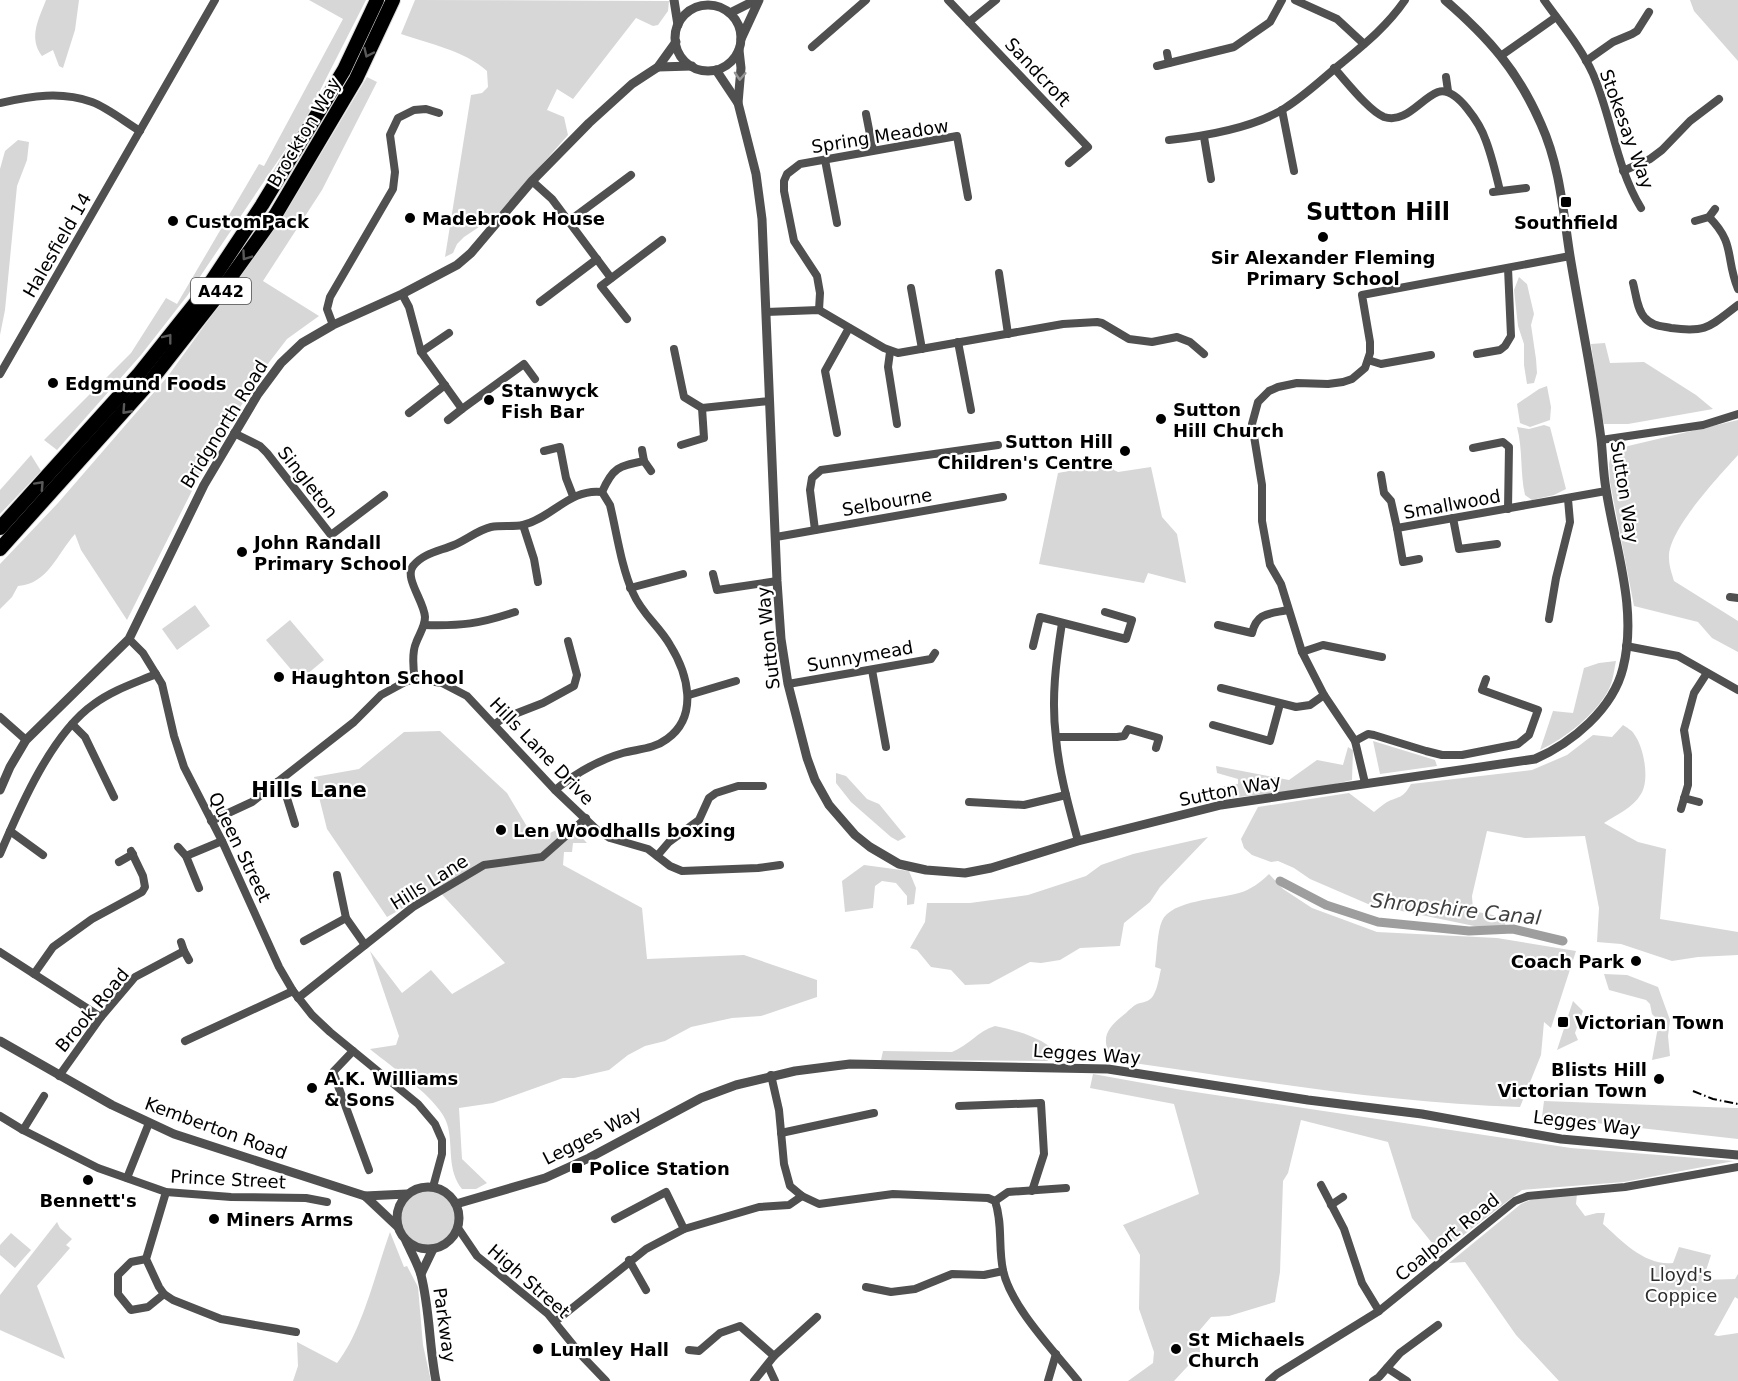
<svg xmlns="http://www.w3.org/2000/svg" width="1738" height="1381" viewBox="0 0 1738 1381" font-family="'DejaVu Sans',sans-serif">
	<rect width="100%" height="100%" fill="#fff"/>
	<g fill="#d7d7d7">
		<path d="M46 0H79L75 30 63 68 59 66 53 50 42 56C28 37 39 19 46 0Z"/>
		<polygon points="309,0 366,0 304,122 187,296 141,355 57,450 44,440 131,353 166,298 177,304 259,164 264,166 343,19"/>
		<path d="M415 0 669 1 668 11 658 25 653 26 636 18 573 99 557 89 547 110 564 117 568 135 497 215 464 237 457 244 453 253 445 257 471 95 482 93 488 87 487 71C464 50 429 44 401 34Z"/>
		<polygon points="1690,0 1738,0 1738,61 1694,11"/>
		<path d="M367 77 377 82 322 190 263 281 319 316 287 339 264 369 208 459 127 620 81 550 75 534C57 554 48 584 18 586L12 597 0 609V564L58 503 168 376 283 217Z"/>
		<polygon points="18,140 29,142 27,160 17,186 5,310 0,335 0,169 5,151"/>
		<polygon points="1519,277 1527,284 1534,314 1531,325 1536,359 1537,373 1534,383 1527,384 1524,365 1524,344 1518,326 1514,290"/>
		<polygon points="1605,343 1610,363 1644,362 1696,395 1713,409 1628,424 1604,424 1600,407 1591,344"/>
		<polygon points="1547,386 1551,407 1550,420 1530,427 1520,423 1517,404 1539,389"/>
		<path d="M1738 420V455C1720 475 1667 531 1669 558 1669 566 1672 574 1674 581L1738 621V652L1712 638 1698 622 1634 606 1610 482 1609 464 1611 455 1628 446Z"/>
		<path d="M1544 425 1550 427 1566 489 1554 495 1532 500 1525 495C1520 473 1523 450 1517 427L1529 429Z"/>
		<polygon points="31,455 41,471 0,514 0,490"/>
		<polygon points="1112,463 1114,470 1118,472 1151,467 1162,517 1177,534 1186,583 1148,573 1144,583 1039,564 1058,473"/>
		<polygon points="195,605 210,626 177,650 162,629"/>
		<polygon points="290,620 324,660 300,680 266,640"/>
		<path d="M1616 661C1614 670 1613 681 1609 689 1596 714 1566 738 1540 750L1553 711 1573 713 1584 668 1599 663Z"/>
		<path d="M1623 725C1627 728 1632 730 1634 734 1644 747 1650 780 1641 794 1633 808 1616 815 1604 823L1638 842 1666 849 1660 919 1738 932V955L1698 957 1672 961 1621 944 1597 942 1599 908 1585 836 1525 838 1487 831 1472 896 1473 911 1503 917 1508 933 1368 904 1310 879 1294 868 1278 861 1271 862 1252 855 1244 848 1241 839 1258 807 1349 793 1374 812C1378 809 1382 805 1387 802 1399 796 1403 799 1411 784L1532 770 1567 755 1593 735 1612 737Z"/>
		<path d="M440 731 507 793 535 840 569 824 587 843H573L572 852H564L563 865 642 908 647 959 744 955 817 980V997L761 1016 732 1018 691 1027 665 1041 645 1046 628 1055 609 1070 574 1078H563L493 1103 459 1108 462 1159 487 1183 476 1189H462C447 1170 453 1148 448 1127 444 1102 390 1066 370 1049L396 1045 399 1036 370 951 402 993 431 970 452 994 505 963 437 889 387 917 327 829 314 777 359 769 404 732Z"/>
		<polygon points="1373,741 1435,760 1437,766 1380,774"/>
		<polygon points="1348,747 1353,750 1352,780 1319,788 1221,799 1219,787 1238,784 1238,779 1217,773 1216,766 1289,780 1317,760 1343,765"/>
		<polygon points="836,773 846,776 867,799 879,804 906,837 898,841 891,837 851,802 836,783"/>
		<polygon points="1208,837 1160,887 1150,902 1124,923 1120,946 1080,948 1060,960 1041,963 1030,962 989,984 965,985 951,970 931,967 917,950 910,948 925,922 927,903 970,903 1028,895 1086,876 1101,865 1133,854"/>
		<polygon points="864,865 909,871 916,888 914,904 907,905 907,896 896,883 882,881 875,886 873,908 845,912 842,881"/>
		<path d="M1269 874 1283 889 1312 908 1377 932 1497 938 1576 951 1551 1028 1544 1022 1541 1055 1520 1107C1384 1103 1248 1079 1113 1060 1099 1038 1107 1028 1126 1013 1129 1010 1133 1006 1137 1004 1143 1002 1149 1002 1153 996 1158 988 1159 977 1161 969L1155 967C1157 954 1157 932 1162 921 1171 900 1220 899 1239 893 1250 890 1261 882 1269 874Z"/>
		<polygon points="1604,974 1627,975 1658,987 1670,1020 1668,1036 1670,1056 1652,1060 1659,1021 1652,1014 1650,1004 1646,1000 1609,990"/>
		<polygon points="1573,1001 1583,1011 1575,1033 1578,1040 1557,1050"/>
		<path d="M995 1026C1014 1030 1033 1035 1049 1046L1048 1061 881 1060 883 1051 952 1052C968 1046 978 1031 995 1026Z"/>
		<polygon points="1093,1074 1182,1090 1571,1148 1734,1161 1624,1182 1522,1190 1440,1253 1412,1218 1388,1142 1301,1120 1288,1173 1283,1181 1280,1272 1275,1302 1229,1316 1211,1317 1199,1331 1200,1353 1174,1381 1128,1381 1153,1363 1154,1352 1139,1309 1140,1255 1123,1225 1199,1194 1174,1104 1090,1088"/>
		<polygon points="1544,1101 1735,1108 1738,1108 1738,1139 1542,1117"/>
		<circle cx="428" cy="1218" r="27"/>
		<path d="M1577 1194 1576 1204 1585 1216 1597 1213H1605L1603 1224C1622 1241 1645 1266 1673 1263L1679 1247 1711 1255 1703 1280 1735 1279 1738 1274V1299L1735 1297 1714 1335 1718 1336 1738 1333V1381H1559L1516 1335 1465 1262 1449 1263 1521 1204 1530 1200Z"/>
		<polygon points="57,1222 60,1228 72,1239 66,1245 70,1248 37,1286 65,1359 0,1330 0,1295"/>
		<path d="M390 1232 404 1267 407 1266 418 1287 423 1345 431 1381H293L298 1366 297 1342 337 1363C362 1332 376 1271 390 1232Z"/>
		<polygon points="11,1233 31,1250 15,1268 0,1255 0,1245"/>
	</g>
	<g fill="none" stroke-linecap="round" stroke-linejoin="round">
		<polyline stroke="#9e9e9e" stroke-width="9" points="1280,881 1326,905 1378,922 1469,931 1513,929 1563,941"/>
		<g stroke="#dbdbdb" stroke-width="16">
			<g id="trunk">
				<polyline points="0,528 138,375 205,291 262,205 344,70 377,0"/>
				<polyline points="0,549 149,383 215,299 276,214 356,79 393,0"/>
			</g>
		</g>
		<g stroke="#505050" stroke-width="8">
			<polyline points="948,0 1088,147 1069,163"/>
			<polyline points="1295,0 1337,19 1364,44"/>
			<path d="M1544 0C1561 24 1581 47 1593 74 1612 118 1616 167 1641 208"/>
			<polyline points="969,22 996,0"/>
			<polyline points="812,47 866,0"/>
			<polyline points="1167,53 1169,63"/>
			<polyline points="1502,55 1556,17"/>
			<polyline points="1586,61 1613,42 1632,34 1637,31 1649,12"/>
			<polyline points="1157,66 1234,47 1270,22 1282,0"/>
			<path d="M1334 68C1346 81 1369 111 1384 117 1406 124 1420 99 1438 92 1457 86 1481 126 1486 141 1492 157 1496 174 1500 191"/>
			<polyline points="1446,77 1448,91"/>
			<path d="M0 103C31 96 61 91 92 102 108 108 125 122 140 131"/>
			<polyline points="1282,110 1294,171"/>
			<polyline points="866,114 873,150"/>
			<polyline points="1204,137 1211,179"/>
			<path d="M1169 140C1205 136 1254 128 1285 108 1306 95 1324 77 1343 62 1366 43 1388 25 1405 0"/>
			<polyline points="825,160 837,223"/>
			<polyline points="1623,171 1650,159 1662,150 1690,121 1719,99"/>
			<polyline points="532,181 552,199 611,278"/>
			<polyline points="1493,192 1526,188"/>
			<path d="M1709 217C1736 244 1725 258 1738 289"/>
			<polyline points="569,221 631,175"/>
			<polyline points="1695,221 1709,217 1715,209"/>
			<polyline points="999,273 1008,334"/>
			<path d="M1633 283C1636 294 1637 310 1645 318 1652 326 1661 326 1671 328 1708 333 1710 326 1738 305"/>
			<polyline points="911,288 922,349"/>
			<polyline points="402,294 409,307 421,352 462,409 524,364 535,379"/>
			<polyline points="540,302 597,259"/>
			<polyline points="819,310 820,293 817,276 794,241 784,191 784,181 787,174 800,164 957,136 968,197"/>
			<polyline points="766,312 819,310 884,348 898,353 1063,324 1097,322 1102,323 1129,339 1152,342 1177,337 1190,342 1204,354"/>
			<polyline points="627,319 601,286 662,240"/>
			<polyline points="333,325 327,309 330,297 393,189 395,172 390,135 398,118 414,110 426,109 439,113"/>
			<polyline points="958,342 971,410"/>
			<polyline points="674,349 684,397 702,408 769,401"/>
			<polyline points="421,352 449,333"/>
			<polyline points="890,352 888,367 897,424"/>
			<polyline points="1477,354 1500,350 1505,346 1511,336 1508,268"/>
			<polyline points="1368,360 1381,364 1431,355"/>
			<polyline points="0,374 215,0"/>
			<polyline points="409,413 445,385"/>
			<polyline points="448,420 462,409"/>
			<polyline points="234,433 260,446 267,453 331,535 384,495"/>
			<polyline points="837,433 825,371 849,328"/>
			<polyline points="1601,440 1703,425 1738,414"/>
			<polyline points="681,445 704,438 702,408"/>
			<polyline points="1473,448 1503,442 1509,447 1508,509"/>
			<polyline points="642,450 644,461 651,471"/>
			<polyline points="544,451 560,447 566,478 573,496"/>
			<polyline points="1381,475 1384,493 1391,501 1397,528 1606,491"/>
			<path d="M602 492C613 467 619 466 644 461"/>
			<polyline points="1453,518 1459,549 1497,544"/>
			<polyline points="523,525 534,559 538,582"/>
			<polyline points="1397,528 1403,562 1419,559"/>
			<polyline points="815,530 810,490 812,478 821,470 998,445"/>
			<polyline points="776,537 1003,497"/>
			<polyline points="713,574 717,590 777,581"/>
			<polyline points="630,588 683,574"/>
			<polyline points="1730,597 1738,598"/>
			<polyline points="1549,619 1556,578 1570,522 1568,499"/>
			<path d="M1062 623C1056 661 1051 699 1056 738 1059 773 1069 807 1078 841"/>
			<path d="M424 625C462 626 479 624 515 612"/>
			<path d="M1218 625 1252 633C1257 612 1269 614 1288 610"/>
			<polyline points="129,639 143,653 162,684 174,736 184,767 222,841 279,967 293,991 312,1015 330,1032 418,1104 435,1124 442,1140 442,1154 433,1187"/>
			<polyline points="1033,646 1040,617 1126,639 1132,620 1105,612"/>
			<polyline points="1626,646 1678,656 1738,690"/>
			<polyline points="1302,652 1323,645 1382,657"/>
			<polyline points="872,670 886,747"/>
			<path d="M415 679C413 669 412 652 416 643 419 634 425 627 425 617 424 601 404 578 413 566 423 553 440 551 454 545 466 540 478 530 491 527 501 525 513 527 523 525 552 518 570 488 602 492L610 505C617 534 621 566 633 593 642 614 659 626 670 645 688 674 699 716 667 739 654 749 638 749 623 753 598 760 576 773 555 790"/>
			<polyline points="788,684 931,659 935,653"/>
			<polyline points="1221,688 1296,707 1310,705 1324,695"/>
			<polyline points="689,695 736,681"/>
			<polyline points="0,717 26,740"/>
			<polyline points="72,724 85,737 114,797"/>
			<polyline points="495,724 502,719 543,703 574,686 577,675 568,641"/>
			<polyline points="1213,725 1270,741 1280,704"/>
			<polyline points="1056,737 1117,737 1124,736 1128,729 1159,738 1156,748"/>
			<polyline points="1355,741 1368,734 1374,735 1426,751 1442,755 1462,755 1518,744 1529,735 1538,710 1482,690 1486,679"/>
			<polyline points="277,782 286,795 295,824"/>
			<polyline points="1365,783 1355,741 1324,695 1302,652 1281,584 1270,565 1262,521 1262,485 1252,424 1258,402 1269,391 1278,387 1297,383 1328,384 1343,382 1352,379 1365,368 1370,353 1370,342 1362,295 1570,256"/>
			<polyline points="1684,798 1699,802"/>
			<polyline points="969,802 1024,805 1066,795"/>
			<polyline points="1681,809 1688,785 1688,755 1684,730 1694,693 1707,673"/>
			<polyline points="211,821 252,802 354,722 381,695 405,682 415,679 442,683 467,696 555,790 597,830 610,838 648,849 670,866 682,871 758,868 780,865"/>
			<polyline points="10,831 43,855"/>
			<polyline points="178,847 186,856 199,888"/>
			<path d="M0 854C20 807 52 733 94 704 113 690 135 683 156 674"/>
			<polyline points="186,856 222,841"/>
			<polyline points="657,856 669,842 699,820 709,798 716,793 738,786 763,786"/>
			<polyline points="119,862 133,854"/>
			<polyline points="337,875 346,918 365,945"/>
			<polyline points="304,941 346,918"/>
			<polyline points="181,942 184,951"/>
			<polyline points="0,952 101,1017"/>
			<polyline points="34,974 53,947 92,919 142,892 145,887 143,876 131,851"/>
			<polyline points="298,998 413,907 484,865 542,857 586,818"/>
			<polyline points="185,1041 293,991"/>
			<polyline points="353,1051 333,1072 369,1170"/>
			<path d="M771 1075 779 1110 784 1164 790 1186 802 1196 819 1204 893 1194 988 1198 995 1201C1003 1224 998 1247 1003 1270 1010 1306 1055 1352 1078 1381"/>
			<polyline points="59,1076 101,1017 135,977 184,951 189,960"/>
			<polyline points="959,1106 1041,1103 1044,1154 1032,1191"/>
			<polyline points="0,1116 23,1130 98,1168 166,1192 231,1197 306,1198 327,1202"/>
			<polyline points="23,1130 44,1096"/>
			<polyline points="781,1133 874,1113"/>
			<polyline points="127,1178 149,1123"/>
			<polyline points="1321,1185 1344,1229 1362,1283 1379,1311"/>
			<polyline points="166,1192 146,1259 159,1287 164,1294 173,1300 221,1319 296,1332"/>
			<polyline points="995,1201 1008,1192 1066,1188"/>
			<polyline points="1331,1205 1343,1197"/>
			<polyline points="615,1219 666,1192 684,1229"/>
			<polyline points="458,1228 477,1256 548,1314 583,1357 606,1381"/>
			<polyline points="146,1259 131,1262 118,1275 118,1294 131,1310 148,1307 164,1294"/>
			<polyline points="629,1260 646,1290"/>
			<polyline points="866,1287 891,1292 915,1289 952,1274 984,1275 1003,1271"/>
			<polyline points="556,1321 646,1249 684,1229 759,1207 789,1205 802,1196"/>
			<polyline points="689,1350 699,1351 720,1333 740,1326 774,1356"/>
			<polyline points="768,1366 775,1381"/>
			<polyline points="1387,1368 1407,1381"/>
			<polyline points="754,1381 774,1356 817,1317"/>
			<polyline points="1048,1381 1056,1354"/>
			<polyline points="1269,1381 1277,1374 1379,1311 1515,1201 1528,1196 1625,1187 1738,1167"/>
			<polyline points="1373,1381 1379,1377 1400,1353 1438,1325"/>
		</g>
		<g stroke="#505050" stroke-width="9">
			<polyline points="674,0 678,25"/>
			<circle cx="708" cy="38" r="33"/>
			<polyline points="730,13 756,0"/>
			<polyline points="741,39 759,0"/>
			<path d="M739 50 741 68 738 103 756 174 762 219 777 581 781 639 788 684 807 758 815 780 829 805 855 835 870 847 899 864 926 870 965 873 991 868 1078 841 1221 805 1535 759C1572 743 1613 709 1623 668 1638 609 1615 548 1606 489 1603 473 1603 456 1601 439 1593 378 1580 317 1570 256 1563 211 1560 166 1541 124 1518 71 1489 38 1445 0"/>
			<polyline points="658,67 692,66"/>
			<polyline points="716,70 738,103"/>
			<polyline points="0,790 10,767 26,740 129,639 204,485 258,394 281,363 302,343 333,325 402,294 457,265 471,253 532,181 589,123 632,84 658,67 676,42"/>
			<polyline points="0,1041 112,1105 174,1134 365,1196 407,1194"/>
			<circle cx="428" cy="1218" r="31"/>
			<polyline points="365,1196 398,1227"/>
			<polyline points="456,1204 545,1178 589,1158 701,1098 736,1085 795,1071 850,1064 1108,1069 1308,1100 1422,1114 1561,1139 1738,1155"/>
			<path d="M406 1241C411 1252 418 1264 421 1275 430 1310 429 1346 436 1381"/>
			<polyline points="421,1274 433,1249"/>
		</g>
		<use href="#trunk" stroke="#000" stroke-width="14"/>
		<polyline stroke="#000" stroke-width="2" stroke-dasharray="9 3 1.5 3" stroke-linecap="butt" points="1693,1091 1713,1099 1738,1104"/>
	</g>
	<defs><path id="oneway-chevron" d="M-2-3.5L2.5 0L-2 3.5" fill="none" stroke-width="1.6" stroke-linecap="round" stroke-linejoin="round" transform="scale(1.5)"/></defs>
	<g stroke="#595959">
		<use href="#oneway-chevron" transform="translate(368 53) rotate(115)"/>
		<use href="#oneway-chevron" transform="translate(246 256) rotate(125)"/>
		<use href="#oneway-chevron" transform="translate(168 338) rotate(-52)"/>
		<use href="#oneway-chevron" transform="translate(126 410) rotate(132)"/>
		<use href="#oneway-chevron" transform="translate(40 485) rotate(-47)"/>
	</g>
	<use stroke="#969696" href="#oneway-chevron" transform="translate(740 76) rotate(93)"/>
	<g fill="#000" stroke="#fff" stroke-width="2">
		<rect x="1560" y="196" width="12" height="12" rx="3"/>
		<circle cx="410" cy="218" r="6"/>
		<circle cx="173" cy="221" r="6"/>
		<circle cx="1323" cy="237" r="6"/>
		<circle cx="53" cy="383" r="6"/>
		<circle cx="489" cy="400" r="6"/>
		<circle cx="1161" cy="419" r="6"/>
		<circle cx="1125" cy="451" r="6"/>
		<circle cx="242" cy="552" r="6"/>
		<circle cx="279" cy="677" r="6"/>
		<circle cx="501" cy="830" r="6"/>
		<circle cx="1636" cy="961" r="6"/>
		<rect x="1557" y="1016" width="12" height="12" rx="3"/>
		<circle cx="1659" cy="1079" r="6"/>
		<circle cx="312" cy="1088" r="6"/>
		<rect x="571" y="1162" width="12" height="12" rx="3"/>
		<circle cx="88" cy="1180" r="6"/>
		<circle cx="214" cy="1219" r="6"/>
		<circle cx="538" cy="1349" r="6"/>
		<circle cx="1176" cy="1349" r="6"/>
	</g>
	<g text-anchor="middle" dominant-baseline="central" stroke-width="4.5" stroke-linejoin="round" paint-order="stroke">
		<rect fill="#fff" stroke="#4c4c4c" stroke-width="1.5" x="191" y="278" width="60" height="26" rx="4.5"/>
		<g font-size="16" font-weight="bold" fill="#000">
			<text x="221" y="291">A442</text>
		</g>
		<g font-size="18" fill="#000" stroke="#fff">
			<text transform="translate(1038 72) rotate(47)">Sandcroft</text>
			<text transform="translate(1627 129) rotate(70)">Stokesay Way</text>
			<text transform="translate(304 132) rotate(-59)">Brockton Way</text>
			<text transform="translate(880 136) rotate(-9)">Spring Meadow</text>
			<text transform="translate(57 245) rotate(-60)">Halesfield 14</text>
			<text transform="translate(224 424) rotate(-58)">Bridgnorth Road</text>
			<text transform="translate(308 482) rotate(52)">Singleton</text>
			<text transform="translate(1625 492) rotate(81)">Sutton Way</text>
			<text transform="translate(887 502) rotate(-10)">Selbourne</text>
			<text transform="translate(1452 504) rotate(-10)">Smallwood</text>
			<text transform="translate(768 638) rotate(-96)">Sutton Way</text>
			<text transform="translate(860 656) rotate(-10)">Sunnymead</text>
			<text transform="translate(542 751) rotate(46)">Hills Lane Drive</text>
			<text transform="translate(1230 790) rotate(-11)">Sutton Way</text>
			<text transform="translate(240 847) rotate(64)">Queen Street</text>
			<text transform="translate(429 882) rotate(-32)">Hills Lane</text>
			<text transform="translate(92 1010) rotate(-50)">Brook Road</text>
			<text transform="translate(1087 1054) rotate(4)">Legges Way</text>
			<text transform="translate(1587 1123) rotate(7)">Legges Way</text>
			<text transform="translate(216 1128) rotate(20)">Kemberton Road</text>
			<text transform="translate(592 1135) rotate(-27)">Legges Way</text>
			<text transform="translate(228 1179) rotate(3)">Prince Street</text>
			<text transform="translate(1447 1237) rotate(-39)">Coalport Road</text>
			<text transform="translate(529 1281) rotate(41)">High Street</text>
			<text transform="translate(445 1325) rotate(82)">Parkway</text>
		</g>
		<g font-size="18" font-weight="bold" fill="#000" stroke="#fff" text-anchor="start">
			<text x="422" y="218">Madebrook House</text>
			<text x="185" y="221">CustomPack</text>
			<text x="1566" y="222" text-anchor="middle">Southfield</text>
			<text x="1323" y="257" text-anchor="middle">Sir Alexander Fleming<tspan x="1323" dy="21">Primary School</tspan></text>
			<text x="65" y="383">Edgmund Foods</text>
			<text x="501" y="390">Stanwyck<tspan x="501" dy="21">Fish Bar</tspan></text>
			<text x="1173" y="409">Sutton<tspan x="1173" dy="21">Hill Church</tspan></text>
			<text x="1113" y="441" text-anchor="end">Sutton Hill<tspan x="1113" dy="21">Children's Centre</tspan></text>
			<text x="254" y="542">John Randall<tspan x="254" dy="21">Primary School</tspan></text>
			<text x="291" y="677">Haughton School</text>
			<text x="513" y="830">Len Woodhalls boxing</text>
			<text x="1624" y="961" text-anchor="end">Coach Park</text>
			<text x="1575" y="1022">Victorian Town</text>
			<text x="1647" y="1069" text-anchor="end">Blists Hill<tspan x="1647" dy="21">Victorian Town</tspan></text>
			<text x="324" y="1078">A.K. Williams<tspan x="324" dy="21">&amp; Sons</tspan></text>
			<text x="589" y="1168">Police Station</text>
			<text x="88" y="1200" text-anchor="middle">Bennett's</text>
			<text x="226" y="1219">Miners Arms</text>
			<text x="1188" y="1339">St Michaels<tspan x="1188" dy="21">Church</tspan></text>
			<text x="550" y="1349">Lumley Hall</text>
		</g>
		<g font-size="18" fill="#2e2e2e" stroke="#fff">
			<text x="1681" y="1274">Lloyd's<tspan x="1681" dy="21">Coppice</tspan></text>
		</g>
		<g font-size="20" font-style="italic" fill="#3f3f3f" stroke="#fff">
			<text transform="translate(1456 909) rotate(6)">Shropshire Canal</text>
		</g>
		<g font-size="21" font-weight="bold" fill="#000" stroke="#fff">
			<text x="309" y="790">Hills Lane</text>
		</g>
		<g font-size="24" font-weight="bold" fill="#000" stroke="#fff">
			<text x="1378" y="212">Sutton Hill</text>
		</g>
	</g>
</svg>
